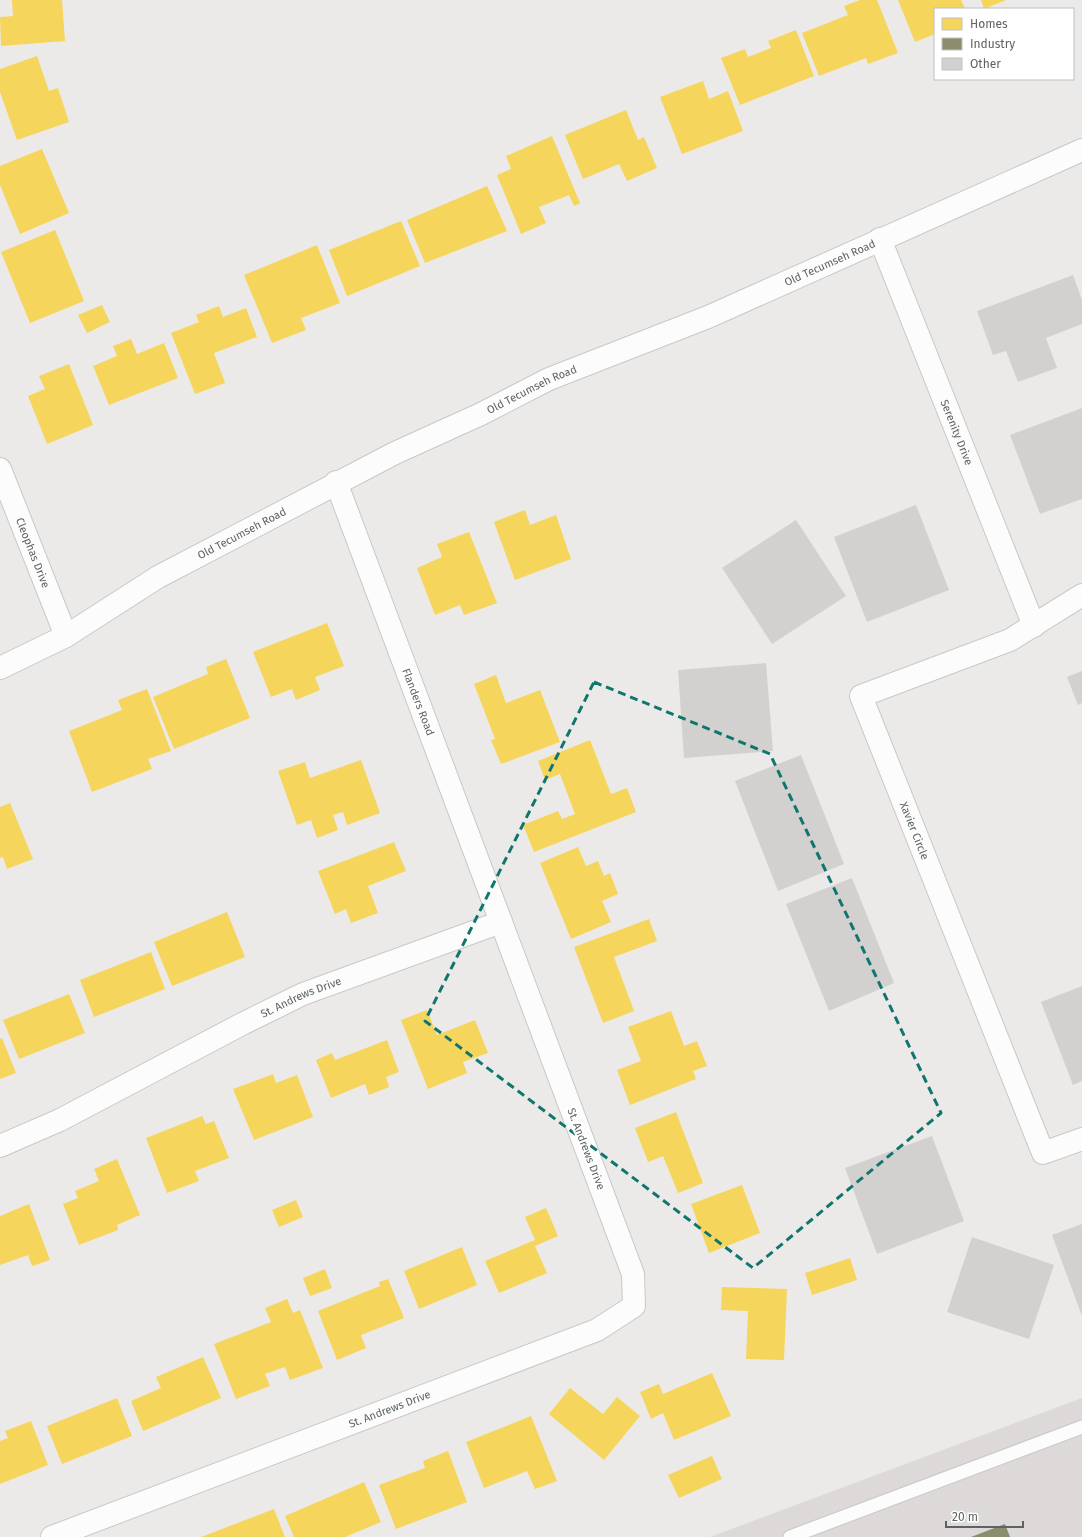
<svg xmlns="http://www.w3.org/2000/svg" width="1082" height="1537" viewBox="0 0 1082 1537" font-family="'Fira Sans',sans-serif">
	<rect width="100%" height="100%" fill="#eceae8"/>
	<polygon fill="#dcd9d8" points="1082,1398 1082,1537 710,1537"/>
	<g fill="#f6d55c">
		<polygon points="12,0 62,0 65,41 1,46 0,17 13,16"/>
		<polygon points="860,0 877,0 898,53 868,64 866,58 819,76 802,33 848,15 844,6"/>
		<polygon points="898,0 961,0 965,9 935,9 935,34 915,42"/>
		<polygon points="981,0 1006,0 984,9"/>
		<polygon points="796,30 814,76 740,105 721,58 745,49 748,57 771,48 768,41"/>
		<polygon points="37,56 49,91 58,88 69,122 17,140 0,92 0,69"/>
		<polygon points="703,81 709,99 728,91 743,131 682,154 660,97"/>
		<polygon points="626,110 638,140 644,137 657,168 627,181 619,164 583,179 565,135"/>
		<polygon points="552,136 580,203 574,206 569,195 539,207 546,223 521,234 497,175 511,169 506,156"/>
		<polygon points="42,149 69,213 20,234 0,185 0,166"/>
		<polygon points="487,186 507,231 425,263 407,220"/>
		<polygon points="401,221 420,266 347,296 329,250"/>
		<polygon points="55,230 84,301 30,323 1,252"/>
		<polygon points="317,245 340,303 301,318 306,330 272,343 244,275"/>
		<polygon points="102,305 110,322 87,333 78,315"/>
		<polygon points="219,306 223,317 246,308 257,337 214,353 225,383 195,394 171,333 199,322 196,315"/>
		<polygon points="131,339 137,354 164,343 178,378 109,405 93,366 117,356 113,346"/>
		<polygon points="69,364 93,425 47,444 28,396 45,389 39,376"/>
		<polygon points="525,510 530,525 556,515 571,559 515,580 494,522"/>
		<polygon points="469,532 497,603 464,615 460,605 435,615 417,568 442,557 437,544"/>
		<polygon points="327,623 344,666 315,677 320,690 296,700 292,689 271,697 253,652"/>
		<polygon points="226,659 250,718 174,749 153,697 208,674 206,667"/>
		<polygon points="496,675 506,703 540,690 560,742 501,764 491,740 495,739 474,684"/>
		<polygon points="147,689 171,751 148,759 152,769 92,792 69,731 122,710 118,700"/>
		<polygon points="590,740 611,794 627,788 636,812 534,852 523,825 558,811 562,819 575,814 560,774 545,780 538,761"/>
		<polygon points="361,760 380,813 347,825 343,812 333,815 338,830 317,838 311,820 297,825 278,771 305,762 310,778"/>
		<polygon points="10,803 33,859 7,869 3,857 0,858 0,807"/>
		<polygon points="394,842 406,871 368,886 378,913 351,923 346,909 335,914 318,871"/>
		<polygon points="578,847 586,866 598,861 604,876 610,873 618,894 602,901 611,922 571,939 540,863"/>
		<polygon points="227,912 245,957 172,986 154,942"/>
		<polygon points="649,919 657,941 614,957 634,1011 603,1023 574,947"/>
		<polygon points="151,952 165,989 94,1017 80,980"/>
		<polygon points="69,994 85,1033 19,1059 3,1020"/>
		<polygon points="427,1010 437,1035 475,1020 488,1053 463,1062 467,1073 428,1089 401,1020"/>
		<polygon points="671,1011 684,1046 697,1041 707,1066 693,1071 696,1079 630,1105 617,1070 641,1061 628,1027"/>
		<polygon points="2,1038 16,1073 0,1079 0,1039"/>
		<polygon points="387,1040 399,1072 386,1077 389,1087 369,1095 365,1084 331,1098 316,1060 332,1053 335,1060"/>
		<polygon points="273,1074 276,1083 297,1075 313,1117 254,1140 233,1089"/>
		<polygon points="676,1112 703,1183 678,1193 663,1156 648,1162 635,1128"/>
		<polygon points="202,1116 206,1124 214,1121 229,1158 195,1171 199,1181 167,1193 146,1138"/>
		<polygon points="117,1159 140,1215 117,1225 118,1230 79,1245 63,1204 78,1198 75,1191 99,1181 94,1169"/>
		<polygon points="742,1185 760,1233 709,1253 691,1204"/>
		<polygon points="296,1200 303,1217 279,1227 272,1210"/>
		<polygon points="29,1204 50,1260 32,1266 28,1255 0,1265 0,1216"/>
		<polygon points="546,1208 558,1236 535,1246 547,1273 499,1293 485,1261 535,1240 525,1217"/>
		<polygon points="462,1247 477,1285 419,1309 404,1271"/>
		<polygon points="850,1258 857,1280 812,1295 805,1273"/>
		<polygon points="325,1269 332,1288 310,1296 303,1278"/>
		<polygon points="388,1279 404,1318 361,1335 366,1348 337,1360 318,1311 380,1286 379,1282"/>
		<polygon points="722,1287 787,1289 784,1360 746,1359 748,1311 721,1310"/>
		<polygon points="287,1299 293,1313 300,1310 323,1368 290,1380 285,1367 265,1374 270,1386 236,1399 214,1344 271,1322 265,1308"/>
		<polygon points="203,1357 221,1398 143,1431 131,1401 161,1388 156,1377"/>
		<polygon points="712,1373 731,1416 674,1440 663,1413 651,1419 640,1392 659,1384 663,1394"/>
		<polygon points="570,1388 603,1414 617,1397 640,1416 604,1460 549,1414"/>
		<polygon points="117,1398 132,1436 62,1464 47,1426"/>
		<polygon points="531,1416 557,1481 535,1489 527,1471 484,1488 466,1442"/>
		<polygon points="31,1421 48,1465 0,1484 0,1441 8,1438 5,1431"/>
		<polygon points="448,1451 467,1502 396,1529 379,1485 425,1468 423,1461"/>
		<polygon points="712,1456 722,1479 679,1498 668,1475"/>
		<polygon points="364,1482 381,1522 345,1537 294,1537 285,1516"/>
		<polygon points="274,1509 285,1537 201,1537"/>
	</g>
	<polygon fill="#8c8c6e" points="1005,1524 1010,1537 971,1537"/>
	<g fill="#d3d1d0">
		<polygon points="1073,275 1082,300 1082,324 1046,338 1057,368 1018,382 1006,351 993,355 977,311"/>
		<polygon points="1082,408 1082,499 1040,514 1010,435"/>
		<polygon points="916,505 949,590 867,622 834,537"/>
		<polygon points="796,520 846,596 772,644 722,568"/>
		<polygon points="766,663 773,751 684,758 678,670"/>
		<polygon points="1082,671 1082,703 1078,705 1067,677"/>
		<polygon points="801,755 844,864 778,891 735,781"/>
		<polygon points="852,878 894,983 829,1011 786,904"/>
		<polygon points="1082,986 1082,1081 1073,1085 1041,1002"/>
		<polygon points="932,1136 964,1221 877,1254 845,1168"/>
		<polygon points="1082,1224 1082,1316 1052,1235"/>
		<polygon points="972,1237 1054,1265 1029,1339 947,1312"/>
	</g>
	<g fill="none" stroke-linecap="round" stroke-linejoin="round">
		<g stroke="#c9c8c7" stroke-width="15">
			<polyline id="lane" points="790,1537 1082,1427"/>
		</g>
		<g stroke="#c9c8c7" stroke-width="24">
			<g id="street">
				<path id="s1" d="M880 239 1034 626"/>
				<path id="s2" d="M0 469 66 636"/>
				<path id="s3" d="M1082 595 1010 640 861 696 1043 1153 1082 1139"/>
				<path id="s4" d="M0 1146 60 1120 244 1023 303 994 501 922"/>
				<path id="s5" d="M52 1537 597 1330 634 1306 633 1274 336 482"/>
			</g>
		</g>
		<g stroke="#c8c8c8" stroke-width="24">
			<g id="secondary">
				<path id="s6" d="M0 668 66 636 158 577 395 453 481 414 549 379 708 317 1082 150"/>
			</g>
		</g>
		<use href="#lane" stroke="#fcfcfc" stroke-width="13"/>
		<use href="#street" stroke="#fcfcfc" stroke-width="22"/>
		<use href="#secondary" stroke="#fcfcfc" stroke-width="22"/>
	</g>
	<path fill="none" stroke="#0f766e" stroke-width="3" stroke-dasharray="8 5" stroke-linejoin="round" d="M594 682 770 754 941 1113 753 1268 425 1021Z"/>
	<g text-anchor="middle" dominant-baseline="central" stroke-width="4" stroke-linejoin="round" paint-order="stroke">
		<g font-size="11" fill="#5d6264" stroke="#fff">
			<text stroke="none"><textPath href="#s6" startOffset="925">Old Tecumseh Road</textPath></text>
			<text stroke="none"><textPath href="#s6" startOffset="601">Old Tecumseh Road</textPath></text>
			<text stroke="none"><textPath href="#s1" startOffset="208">Serenity Drive</textPath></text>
			<text stroke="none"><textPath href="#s6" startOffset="277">Old Tecumseh Road</textPath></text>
			<text stroke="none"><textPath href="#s2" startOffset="90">Cleophas Drive</textPath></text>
			<text transform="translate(418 702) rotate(69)">Flanders Road</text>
			<text stroke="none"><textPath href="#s3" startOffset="389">Xavier Circle</textPath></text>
			<text stroke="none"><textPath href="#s4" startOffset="336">St. Andrews Drive</textPath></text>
			<text transform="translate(586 1149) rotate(69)">St. Andrews Drive</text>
			<text stroke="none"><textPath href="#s5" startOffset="361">St. Andrews Drive</textPath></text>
		</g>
	</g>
	<rect x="934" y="8" width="140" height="72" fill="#ffffff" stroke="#bec0c1"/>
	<rect x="942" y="18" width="20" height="12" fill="#f6d55c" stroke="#bec0c1"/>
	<text x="970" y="28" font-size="12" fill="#5d6264">Homes</text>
	<rect x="942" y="38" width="20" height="12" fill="#8c8c6e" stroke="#bec0c1"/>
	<text x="970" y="48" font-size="12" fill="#5d6264">Industry</text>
	<rect x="942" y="58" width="20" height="12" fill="#d3d1d0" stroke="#bec0c1"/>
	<text x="970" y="68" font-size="12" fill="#5d6264">Other</text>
	<path d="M946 1521v6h77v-6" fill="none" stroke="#5d6264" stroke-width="2"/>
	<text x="952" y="1521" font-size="12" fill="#5d6264" stroke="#ffffff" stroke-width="3" paint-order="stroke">20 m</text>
</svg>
